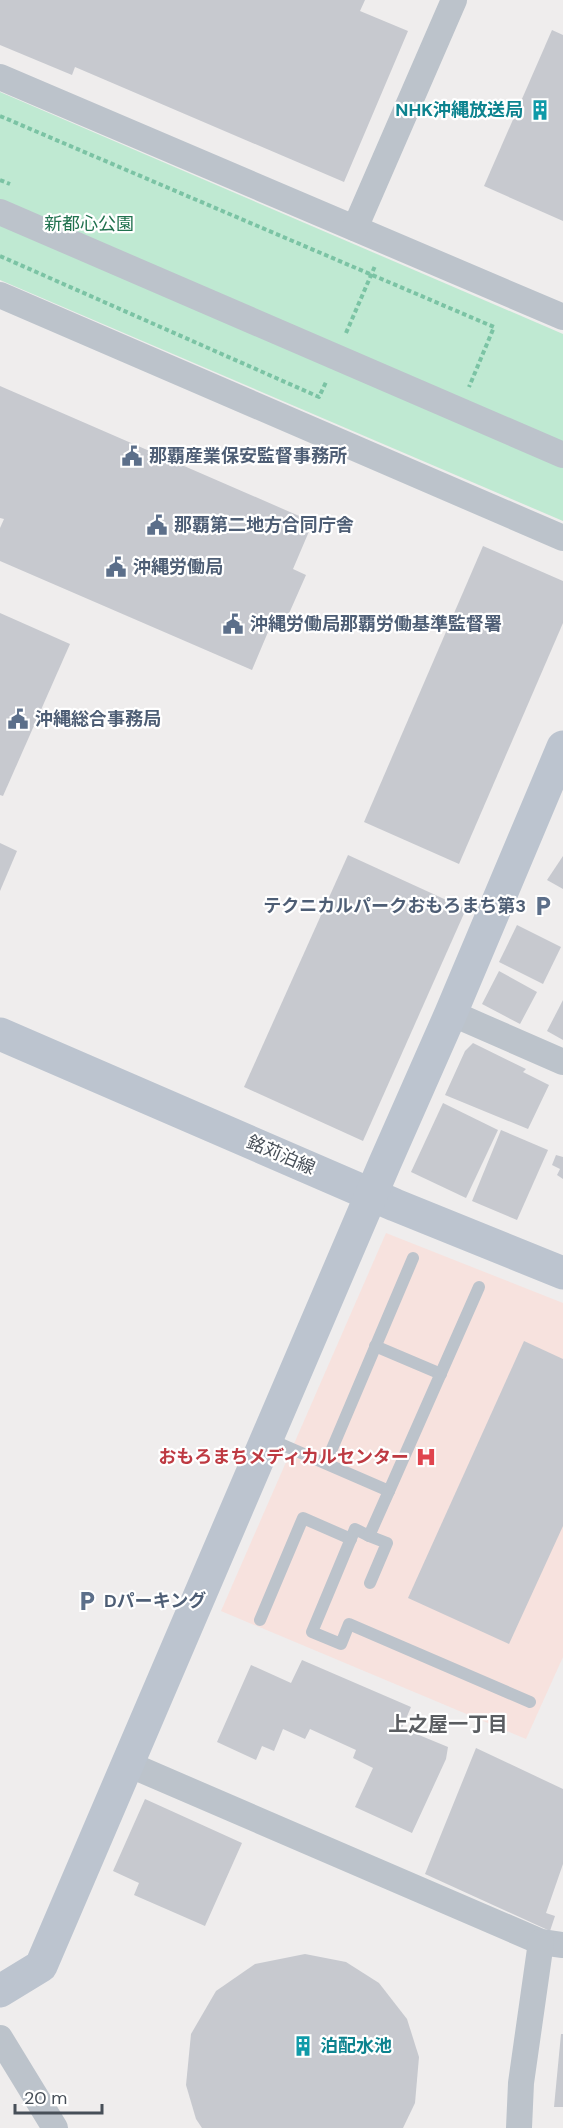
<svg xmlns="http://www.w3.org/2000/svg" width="563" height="2128" viewBox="0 0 563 2128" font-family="'DM Sans','Noto Sans JP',sans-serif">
	<rect width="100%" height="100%" fill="#efeded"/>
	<polygon fill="#f7e2de" points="386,1233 563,1303 563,1657 526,1739 221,1611"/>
	<polygon fill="#bfe9d2" points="0,92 563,334 563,521 0,280"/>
	<g fill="#c7c9cf">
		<polygon points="0,0 365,0 360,11 408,31 344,182 75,67 72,75 0,45"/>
		<polygon points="552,30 563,35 563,221 484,186"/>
		<polygon points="0,386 313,522 293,569 306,575 287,618 276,613 252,670 0,561 0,528 4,519 0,518"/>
		<polygon points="483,546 563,581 563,623 459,864 364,822"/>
		<polygon points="0,613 70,644 3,796 0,795"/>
		<polygon points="0,843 17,851 0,891"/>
		<polygon points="348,855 466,909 363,1141 244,1087"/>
		<polygon points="563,856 563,889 547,880"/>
		<polygon points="517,925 561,947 543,984 499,962"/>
		<polygon points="499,971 537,992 520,1024 482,1004"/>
		<polygon points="563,1000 563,1040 547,1031"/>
		<polygon points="473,1043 526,1069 523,1072 549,1085 528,1129 445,1095 465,1051"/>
		<polygon points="443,1103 498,1130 466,1198 411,1172"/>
		<polygon points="501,1130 548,1150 517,1220 472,1201"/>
		<polygon points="556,1155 563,1157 563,1179 557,1175 560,1169 552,1165"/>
		<polygon points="524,1341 563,1359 563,1526 509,1644 408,1598"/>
		<polygon points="302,1660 411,1707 402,1728 448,1747 446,1759 412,1833 355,1807 373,1768 353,1758 356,1750 310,1729 305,1739 283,1729 274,1751 262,1746 256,1760 217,1742 251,1665 291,1683"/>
		<polygon points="476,1748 563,1789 563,1864 546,1913 555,1916 550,1931 425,1874"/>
		<polygon points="145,1799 242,1843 205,1926 134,1895 139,1883 113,1871"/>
		<polygon points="305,1954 346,1962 379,1983 407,2019 419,2057 415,2103 403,2128 202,2128 196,2119 186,2085 191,2034 216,1991 255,1964"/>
		<polygon points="561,2034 563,2034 563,2107 554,2107"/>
	</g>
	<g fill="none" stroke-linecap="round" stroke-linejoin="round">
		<g stroke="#7bc3a4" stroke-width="4" stroke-dasharray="4.5 3" stroke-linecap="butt">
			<polyline points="0,116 494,327 469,387"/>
			<polyline points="0,180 10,184"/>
			<polyline points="0,256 319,397 326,382"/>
			<polyline points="346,333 375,266"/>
		</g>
		<g stroke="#bcc3cb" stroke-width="12">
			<polyline points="375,1346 441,1374"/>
			<polyline points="269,1439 389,1491 479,1287"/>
			<polyline points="326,1463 413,1258"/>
			<polyline points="369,1536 355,1529 312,1632 341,1644 349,1624 530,1702"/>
			<polyline points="370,1583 387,1543 369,1536 389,1491"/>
			<polyline points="260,1620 303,1518 351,1539"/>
		</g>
		<g stroke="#bcc3cb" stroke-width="26">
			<polyline points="0,77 563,317"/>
			<polyline points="0,212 563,455"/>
			<polyline points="355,228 454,0"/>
			<polyline points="0,295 563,538"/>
			<polyline points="451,1013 563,1062"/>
			<polyline points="128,1764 541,1942 563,1945"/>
			<polyline points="0,2038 55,2128"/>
			<polyline points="519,2128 521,2083 541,1942"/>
		</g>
		<g stroke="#bcc4cf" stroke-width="33">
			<polyline points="0,1034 395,1205 563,1273"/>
			<polyline points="0,1991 41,1966 384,1165 451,1013 563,747"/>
		</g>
	</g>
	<defs>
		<g id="building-bare" transform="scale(1.62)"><path d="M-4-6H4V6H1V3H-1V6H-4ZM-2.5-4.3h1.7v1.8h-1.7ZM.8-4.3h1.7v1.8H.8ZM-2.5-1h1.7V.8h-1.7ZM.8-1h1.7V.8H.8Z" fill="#0f9aa8" stroke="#fff" stroke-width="2.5" paint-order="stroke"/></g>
		<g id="civic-bare" transform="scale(1.62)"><path d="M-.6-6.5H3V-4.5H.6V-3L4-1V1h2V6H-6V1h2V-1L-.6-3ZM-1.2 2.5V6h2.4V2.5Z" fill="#5c6f8a" stroke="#fff" stroke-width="2.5" paint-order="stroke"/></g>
		<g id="parking-bare" transform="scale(1.62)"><path d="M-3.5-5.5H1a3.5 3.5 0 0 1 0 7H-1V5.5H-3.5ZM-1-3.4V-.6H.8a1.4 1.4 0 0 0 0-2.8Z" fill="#5c6f8a" stroke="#fff" stroke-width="2.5" paint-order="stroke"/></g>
		<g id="hospital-bare" transform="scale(1.62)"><path d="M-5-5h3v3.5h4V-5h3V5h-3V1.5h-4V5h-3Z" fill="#e0444e" stroke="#fff" stroke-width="2.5" paint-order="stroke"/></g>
	</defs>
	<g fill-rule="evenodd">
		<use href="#building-bare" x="540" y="110"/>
		<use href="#civic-bare" x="132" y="456"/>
		<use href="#civic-bare" x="157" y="525"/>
		<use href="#civic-bare" x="116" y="567"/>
		<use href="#civic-bare" x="233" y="624"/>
		<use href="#civic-bare" x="18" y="719"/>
		<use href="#parking-bare" x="543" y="906"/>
		<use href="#hospital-bare" x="426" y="1457"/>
		<use href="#parking-bare" x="87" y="1601"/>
		<use href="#building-bare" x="303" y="2046"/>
	</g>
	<g text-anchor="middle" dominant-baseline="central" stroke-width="4.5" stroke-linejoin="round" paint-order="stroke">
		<g font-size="18" font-weight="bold" fill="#0d838f" stroke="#fff" text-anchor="end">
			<text x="523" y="110">NHK沖縄放送局</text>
			<text x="320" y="2046" text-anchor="start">泊配水池</text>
		</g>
		<g font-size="18" fill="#20714e" stroke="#fff">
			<text x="89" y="224">新都心公園</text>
		</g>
		<g font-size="18" font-weight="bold" fill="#4e5e75" stroke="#fff" text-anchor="start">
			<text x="149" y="456">那覇産業保安監督事務所</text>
			<text x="174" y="525">那覇第二地方合同庁舎</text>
			<text x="133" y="567">沖縄労働局</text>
			<text x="250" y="624">沖縄労働局那覇労働基準監督署</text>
			<text x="35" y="719">沖縄総合事務局</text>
			<text x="526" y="906" text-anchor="end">テクニカルパークおもろまち第3</text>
			<text x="104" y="1601">Dパーキング</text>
		</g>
		<g font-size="18" fill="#474f58" stroke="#fff">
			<text transform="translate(281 1155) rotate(23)">銘苅泊線</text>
		</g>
		<g font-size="18" font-weight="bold" fill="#be3a42" stroke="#fff" text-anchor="end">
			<text x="409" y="1457">おもろまちメディカルセンター</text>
		</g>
		<g font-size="20" font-weight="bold" fill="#5a5d61" stroke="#fff">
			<text x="448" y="1724">上之屋一丁目</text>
		</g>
	</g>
	<path d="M15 2104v9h87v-9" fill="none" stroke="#474f58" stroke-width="3"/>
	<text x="24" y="2104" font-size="18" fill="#474f58" stroke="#ffffff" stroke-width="4.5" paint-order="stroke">20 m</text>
</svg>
